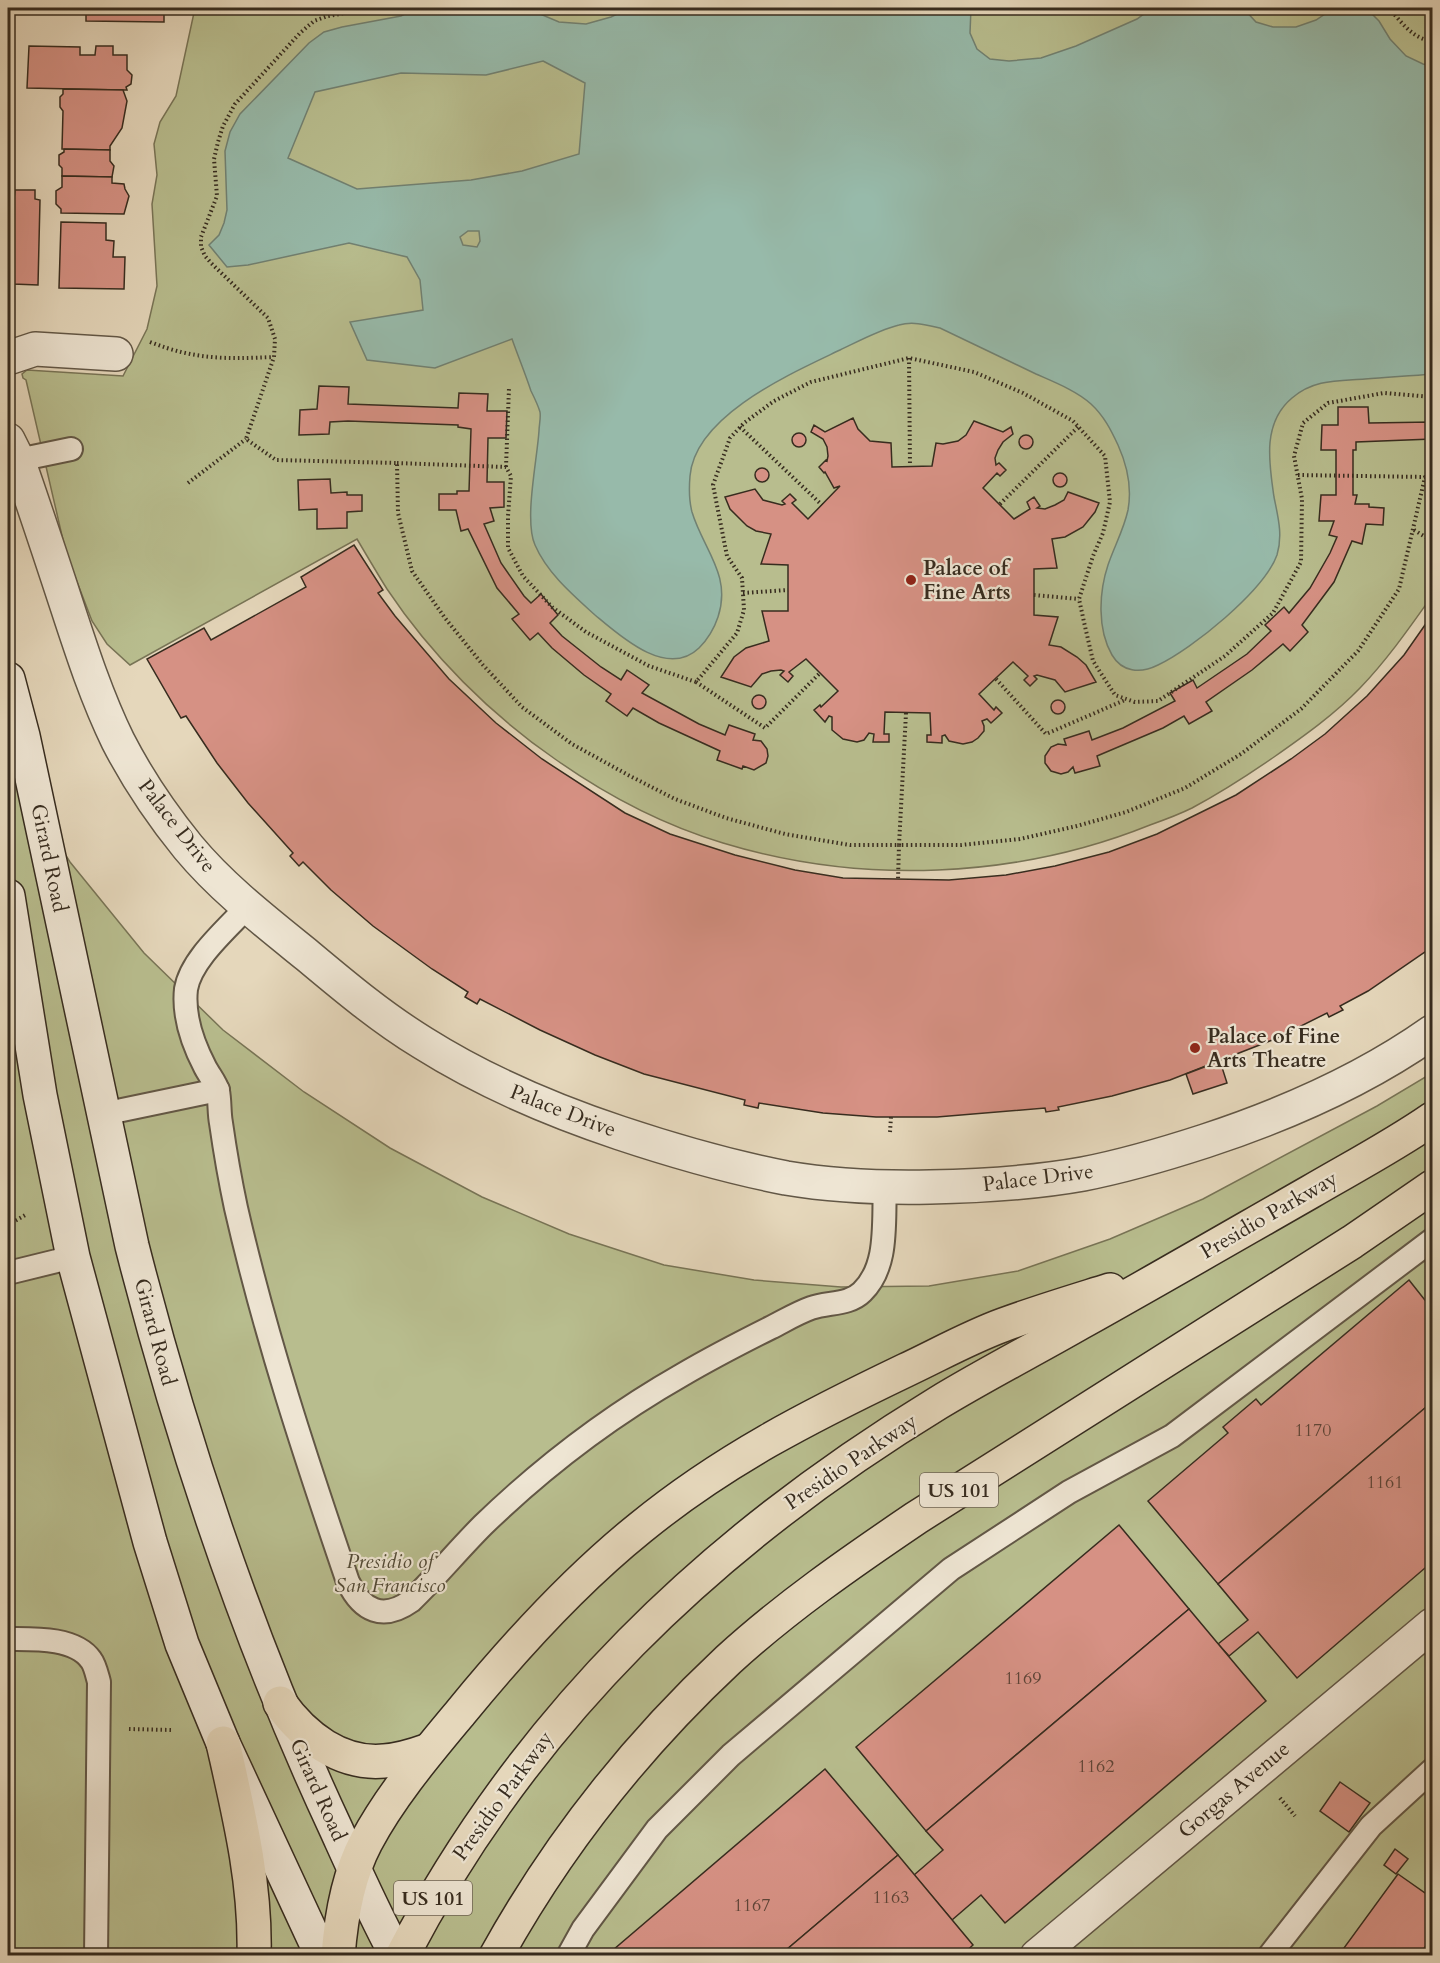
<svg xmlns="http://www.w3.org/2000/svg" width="1440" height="1963" viewBox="0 0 1440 1963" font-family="Cardo,serif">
	<rect width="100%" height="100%" fill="#e5d7bb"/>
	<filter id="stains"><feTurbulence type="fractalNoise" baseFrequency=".00333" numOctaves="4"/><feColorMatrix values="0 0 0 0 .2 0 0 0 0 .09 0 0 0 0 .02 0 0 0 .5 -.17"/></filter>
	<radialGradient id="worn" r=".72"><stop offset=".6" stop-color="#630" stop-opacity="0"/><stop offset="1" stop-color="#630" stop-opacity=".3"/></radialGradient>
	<g fill="#b8bd8e" stroke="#787456" stroke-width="1.5">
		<path d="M195 8H1432V596C1410 627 1387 660 1360 688 1335 714 1304 736 1274 757 1248 775 1220 793 1192 808 1178 815 1164 820 1150 825 1016 879 861 885 723 843 663 825 606 795 555 759 490 714 431 655 387 589 377 573 367 556 357 539L130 665 107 644 92 621 66 553 26 380 23 378 22 374 27 370 123 376 147 329 157 286 152 204 157 175 154 144 160 122 176 96Z"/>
		<polygon points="8,765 70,862 144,953 223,1030 304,1092 390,1148 482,1197 569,1234 664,1265 754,1280 841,1287 929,1286 1018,1271 1110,1239 1203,1199 1377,1106 1432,1073 1432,1955 8,1955"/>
	</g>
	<path fill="#97baaa" stroke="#718172" stroke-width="1.5" fill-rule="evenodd" d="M417 8H526L559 22 586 24 611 17 630 8H971L970 33 977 49 990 59 1009 61 1041 58 1076 46 1137 19 1152 8H1243L1256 22 1273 27H1296L1316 20 1334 8H1362L1367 9 1379 21 1390 39 1406 56 1423 64 1432 66V374C1410 376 1387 377 1365 379 1338 381 1314 379 1292 398 1262 423 1269 463 1274 497 1278 517 1283 535 1277 555 1264 591 1192 649 1158 665 1140 674 1122 672 1112 655 1097 629 1099 592 1108 565 1114 547 1124 529 1128 510 1132 488 1127 465 1118 445 1111 430 1104 416 1091 404 1077 391 1054 382 1036 374 1004 359 972 343 940 328 927 325 913 321 899 325 879 330 859 341 840 350 792 373 695 415 690 476 689 488 689 501 692 512 703 549 732 575 718 617 714 629 708 639 699 648 667 679 620 636 595 615 573 595 547 573 535 545 524 520 537 461 539 431 539 425 541 418 540 412 538 405 534 397 531 391 525 373 518 356 512 339L435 368 367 360 350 322 423 310 420 280 407 257 349 243 248 265 227 267 209 245 219 235 224 223 227 210 225 151 230 132 240 114 309 43 324 32 342 27 401 16ZM543 61 585 83 579 154 522 171 471 180 357 189 288 158 315 92 401 73 486 75ZM468 231H479L480 241 477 247 463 245 460 237Z"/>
	<g fill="#d69184" stroke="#372c1f" stroke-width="1.5">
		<polygon points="86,8 164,8 164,22 86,21"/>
		<polygon points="29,46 80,47 80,55 95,55 96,46 113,46 113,55 127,55 127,70 132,75 131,84 126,87 127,90 123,90 27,88"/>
		<polygon points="63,89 123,90 127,101 122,128 110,146 110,150 62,149 63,111 60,107 60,97 63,94"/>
		<polygon points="64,149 110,150 110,161 114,166 112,177 62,176 62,168 59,165 59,155 64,152"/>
		<polygon points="62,176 112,177 112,183 124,184 125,189 129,196 124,214 61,213 61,209 56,204 56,191 62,187"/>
		<polygon points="15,190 35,190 35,199 40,200 38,285 13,284 13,281 8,281 8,199 14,199"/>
		<polygon points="61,222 106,223 106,240 114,241 113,257 125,257 124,289 59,288"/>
		<polygon points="319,386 349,387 348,404 458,408 459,393 488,394 487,411 507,411 506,438 488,438 487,482 504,482 504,507 490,508 494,521 484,524 501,563 524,596 531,603 541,594 558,615 550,623 562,636 601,667 621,680 627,670 649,685 642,693 699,724 725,735 729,725 755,734 753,740 761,741 767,749 768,756 766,763 754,770 743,766 742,769 717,760 720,751 659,723 633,708 627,716 606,701 611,694 584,675 552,648 538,633 530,640 512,619 519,614 497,588 468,529 461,531 456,510 439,510 439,494 457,494 457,491 469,491 471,429 458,427 458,425 348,421 330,422 329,434 299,435 300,410 317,409"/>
		<polygon points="1338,407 1368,407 1369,423 1432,422 1432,439 1356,442 1356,450 1353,450 1353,495 1357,495 1355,504 1369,504 1369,507 1384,508 1383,525 1366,524 1362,544 1352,541 1334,582 1302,625 1308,632 1290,651 1283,644 1252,670 1206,702 1212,711 1189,724 1184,716 1163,728 1097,756 1100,766 1075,773 1073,767 1068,772 1061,774 1051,771 1045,763 1045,756 1051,747 1058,744 1066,745 1064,739 1089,731 1092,740 1123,728 1175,701 1170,693 1193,680 1197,688 1247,654 1271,631 1265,625 1284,607 1289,613 1310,588 1330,553 1337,537 1329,535 1334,521 1319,521 1321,495 1336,495 1336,450 1321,450 1322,425 1338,425"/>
		<polygon points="853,418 858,429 870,441 891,443 892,467 932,466 936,443 943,444 958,441 966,435 974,421 1003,432 1011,427 1013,434 1003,442 998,450 995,458 996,465 999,463 1006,470 1000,476 997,473 983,488 1014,519 1030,509 1027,502 1034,497 1040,506 1037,508 1045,509 1055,505 1064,500 1068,492 1099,503 1095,512 1083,527 1065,537 1052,539 1057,568 1034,569 1034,615 1058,617 1049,645 1061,647 1077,657 1086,665 1096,682 1065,692 1055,680 1037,675 1034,676 1037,679 1030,686 1024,680 1028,676 1013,662 979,694 994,710 996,707 1002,713 991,723 987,719 982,721 984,726 984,731 978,738 972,742 963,744 949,741 945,735 942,736 942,743 927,742 927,735 931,735 930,713 885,712 884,734 889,734 889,742 873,742 874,734 869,733 864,740 857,742 843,739 832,730 832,717 829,716 825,722 814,710 820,705 821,707 838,691 806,659 789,672 793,676 788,682 780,675 784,671 781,670 771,671 762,674 751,687 721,677 734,657 746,648 769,641 762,611 788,611 788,565 761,564 771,534 756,531 747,526 730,509 725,497 755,489 763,500 782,505 785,504 782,501 790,494 796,500 792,503 808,519 840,486 834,488 825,472 824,473 819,467 826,460 827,461 828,456 827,447 823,439 811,432 814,425 825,432"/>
		<circle cx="799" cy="440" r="7"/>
		<circle cx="1026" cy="442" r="7"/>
		<circle cx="762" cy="475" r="7"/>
		<circle cx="1060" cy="480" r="7"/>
		<polygon points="330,479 331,493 347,492 347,495 362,495 362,511 347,512 347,528 317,529 317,509 299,510 298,480"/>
		<polygon points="354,545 383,590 378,593 395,616 449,679 496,723 542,759 625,813 670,834 735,855 795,870 843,878 949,880 1006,875 1055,866 1109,852 1157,834 1236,795 1291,759 1325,734 1367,696 1404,655 1432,615 1432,947 1368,991 1340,1006 1343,1010 1329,1017 1327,1013 1275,1039 1170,1080 1112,1096 1058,1107 1059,1110 1046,1112 1045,1108 937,1117 876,1117 823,1113 759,1103 758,1108 744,1105 745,1100 644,1074 595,1055 540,1030 480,999 477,1004 465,997 468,992 432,969 373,926 331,890 303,862 299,866 290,856 293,853 248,803 217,763 186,716 181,718 147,659 204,628 211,640 306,587 301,577"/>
		<circle cx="759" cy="702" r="7"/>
		<circle cx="1058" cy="707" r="7"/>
		<polygon points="1220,1061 1227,1083 1193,1094 1186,1074"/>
		<polygon points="1409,1280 1432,1309 1432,1402 1218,1584 1148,1501 1228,1433 1223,1427 1256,1399 1261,1405"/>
		<polygon points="1432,1402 1432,1562 1297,1678 1258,1632 1229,1656 1218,1644 1248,1620 1218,1584"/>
		<polygon points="1119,1525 1189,1609 926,1831 856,1747"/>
		<polygon points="1189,1609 1266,1701 1005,1923 981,1895 952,1920 914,1875 943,1850 926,1831"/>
		<polygon points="825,1769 898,1855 779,1956 606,1956"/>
		<polygon points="1340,1782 1370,1803 1349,1832 1320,1811"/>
		<polygon points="1395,1849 1408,1859 1396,1874 1384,1865"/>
		<polygon points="898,1855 973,1945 961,1956 779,1956"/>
		<polygon points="1398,1874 1432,1898 1432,1937 1419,1956 1346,1956 1341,1952"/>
	</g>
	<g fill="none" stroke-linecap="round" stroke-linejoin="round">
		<g stroke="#625746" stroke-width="26">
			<g id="lane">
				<polyline points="18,460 71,449"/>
				<path d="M248 906C228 928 191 959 186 989 183 1016 193 1044 205 1067 209 1075 216 1083 218 1091 220 1101 219 1113 221 1123 225 1151 230 1180 236 1208 265 1335 306 1459 348 1582 362 1611 383 1621 411 1601 436 1577 458 1550 483 1525 542 1468 610 1416 682 1375 711 1358 740 1343 770 1328 784 1321 797 1313 811 1308 828 1302 849 1305 862 1292 889 1266 883 1222 885 1188"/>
				<polyline points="103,1114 218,1090"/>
				<polyline points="8,1273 73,1257"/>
				<path d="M8 1639C33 1639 75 1637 91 1660 95 1665 97 1675 99 1682L96 1956"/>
				<polyline points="568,1956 583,1929 657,1829 731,1755 951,1569 1069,1492 1172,1436 1432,1240"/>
				<polyline points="1269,1956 1371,1826 1432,1770"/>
			</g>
		</g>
		<g stroke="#625746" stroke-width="36">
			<g id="street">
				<polyline points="8,358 35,349 116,354"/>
				<path d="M8 440 18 460C35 509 51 557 67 606 82 652 97 698 118 741 137 778 162 815 188 847 222 888 266 922 308 956 345 987 382 1018 423 1043 485 1082 551 1110 620 1133 674 1151 730 1167 786 1178 834 1186 882 1188 930 1187 981 1186 1033 1183 1083 1174 1124 1166 1165 1154 1205 1141 1284 1115 1364 1080 1432 1032"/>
				<polyline points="1037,1956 1432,1625"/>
			</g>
		</g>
		<g stroke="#372c1f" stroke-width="36">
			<g id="secondary">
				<path d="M8 679 23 736 132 1246C183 1446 248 1641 336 1829 355 1871 374 1914 397 1956"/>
				<polyline points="8,896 40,1095 73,1257 150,1542 182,1644 223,1743 322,1956"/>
			</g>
		</g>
		<g stroke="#372c1f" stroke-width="36">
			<g id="highway">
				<path d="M280 1703C304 1737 341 1765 384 1761 400 1760 415 1755 429 1750"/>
				<path d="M223 1743C239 1814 256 1883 254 1956"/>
				<path d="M338 1956C341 1917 348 1876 366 1842 391 1795 427 1753 461 1712 515 1646 573 1582 640 1528 723 1460 810 1416 906 1370 938 1355 970 1337 1003 1325 1038 1312 1075 1301 1110 1290"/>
				<path d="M402 1956C526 1718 710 1542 938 1403 984 1375 1033 1350 1080 1323 1157 1280 1233 1236 1310 1192 1351 1168 1393 1146 1432 1119"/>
				<path d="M496 1956C557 1846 636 1746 728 1660 786 1607 851 1562 916 1518L1352 1242 1432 1187"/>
			</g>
		</g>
		<g stroke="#372c1f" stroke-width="4" stroke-dasharray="1.5 3" stroke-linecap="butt">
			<polyline points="374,8 328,16 314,21 300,33 235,104 223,126 218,142 214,159 217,196 201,237 201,247 205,256 211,263 268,318 275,339 274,357 246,439 276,460 397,463 398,513 412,571 445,618 483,665 522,707 572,744 630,776 675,799 726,818 785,834 850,845 899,845 898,880"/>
			<polyline points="560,8 580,11 594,8"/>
			<path d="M1389 8C1401 22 1413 39 1432 41"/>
			<path d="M150 342C196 360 226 359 274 357"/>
			<polyline points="909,358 910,467"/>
			<polyline points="740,427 822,505"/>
			<polyline points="397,463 506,467 511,476 508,516 508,548 523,576 552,607 586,632 649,666 696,682 737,633 744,610 742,578 727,556 713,485 730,438 744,423 774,401 811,382 909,358 974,372 1023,393 1073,421 1105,456 1110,502 1103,533 1093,556 1079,599 1084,622 1093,661 1115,695 1135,702 1158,701 1225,656 1273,613 1301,562 1302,499 1294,456 1303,423 1328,403 1384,393 1432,397"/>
			<polyline points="506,467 509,388"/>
			<polyline points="1298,475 1425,477 1432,464"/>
			<polyline points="188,483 246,439"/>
			<polyline points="1000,504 1078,427"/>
			<polyline points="1414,530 1432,541"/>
			<polyline points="743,593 788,590"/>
			<polyline points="1034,595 1079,599"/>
			<polyline points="996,679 1046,734 1125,700"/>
			<polyline points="696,682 765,728 820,673"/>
			<polyline points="906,713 899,845 961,845 1020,839 1077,826 1126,812 1185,788 1241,754 1301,709 1358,651 1399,589 1425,477 1432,478"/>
			<polyline points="890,1132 891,1117"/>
			<polyline points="8,1225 27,1214"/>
			<polyline points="129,1729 171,1730"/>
			<polyline points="1280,1798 1295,1816"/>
		</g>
		<use href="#lane" stroke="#eee5d3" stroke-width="22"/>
		<use href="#street" stroke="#eee5d3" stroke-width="33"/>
		<use href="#secondary" stroke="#eee5d3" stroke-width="33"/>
		<use href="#highway" stroke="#e5d7bb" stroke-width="33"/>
	</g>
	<g fill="#8f2418" stroke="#eee5d3" stroke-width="2">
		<circle cx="911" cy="580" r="6"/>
		<circle cx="1195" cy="1048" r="6"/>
	</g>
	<g text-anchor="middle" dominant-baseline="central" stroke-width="4.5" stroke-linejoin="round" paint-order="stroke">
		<g font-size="18" fill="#5f4538">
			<text x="1313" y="1430">1170</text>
			<text x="1385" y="1482">1161</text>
			<text x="1023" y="1678">1169</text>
			<text x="1096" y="1766">1162</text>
			<text x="891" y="1897">1163</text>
			<text x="752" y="1905">1167</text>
		</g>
		<g fill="#eee5d3" stroke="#6e6455" stroke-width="1.5">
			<rect x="920" y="1473" width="78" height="34" rx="4.5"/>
			<rect x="394" y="1881" width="78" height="34" rx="4.5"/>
		</g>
		<g font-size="20" font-weight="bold" fill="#372c1f">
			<text x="959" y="1490">US 101</text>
			<text x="433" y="1898">US 101</text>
		</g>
		<g font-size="21" font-weight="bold" fill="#372c1f" stroke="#eee5d3" text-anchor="start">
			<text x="923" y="568">Palace of<tspan x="923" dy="24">Fine Arts</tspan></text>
			<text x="1207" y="1036">Palace of Fine<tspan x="1207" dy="24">Arts Theatre</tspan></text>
		</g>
		<g font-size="21" fill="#372c1f" stroke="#eee5d3">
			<text transform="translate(177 826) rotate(52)">Palace Drive</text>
			<text transform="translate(49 858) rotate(78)">Girard Road</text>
			<text transform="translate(563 1111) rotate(21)">Palace Drive</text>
			<text transform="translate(1038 1178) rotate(-7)">Palace Drive</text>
			<text transform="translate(1269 1215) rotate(-30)">Presidio Parkway</text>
			<text transform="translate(155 1332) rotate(75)">Girard Road</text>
			<text transform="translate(851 1462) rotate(-34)">Presidio Parkway</text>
			<text transform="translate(318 1790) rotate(66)">Girard Road</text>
			<text transform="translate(1234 1790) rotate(-40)">Gorgas Avenue</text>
			<text transform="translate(503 1796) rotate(-54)">Presidio Parkway</text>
		</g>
		<g font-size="21" font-style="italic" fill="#514935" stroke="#eee5d3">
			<text x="390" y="1561">Presidio of<tspan x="390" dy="24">San Francisco</tspan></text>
		</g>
	</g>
	<rect width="1440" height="1963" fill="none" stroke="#e5d7bb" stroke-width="30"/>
	<rect x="9" y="9" width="1422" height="1945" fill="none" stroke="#372c1f" stroke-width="3"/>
	<rect x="15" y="15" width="1410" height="1933" fill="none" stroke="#372c1f" stroke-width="1.5"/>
	<rect width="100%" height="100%" filter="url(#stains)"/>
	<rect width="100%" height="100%" fill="url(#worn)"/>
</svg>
